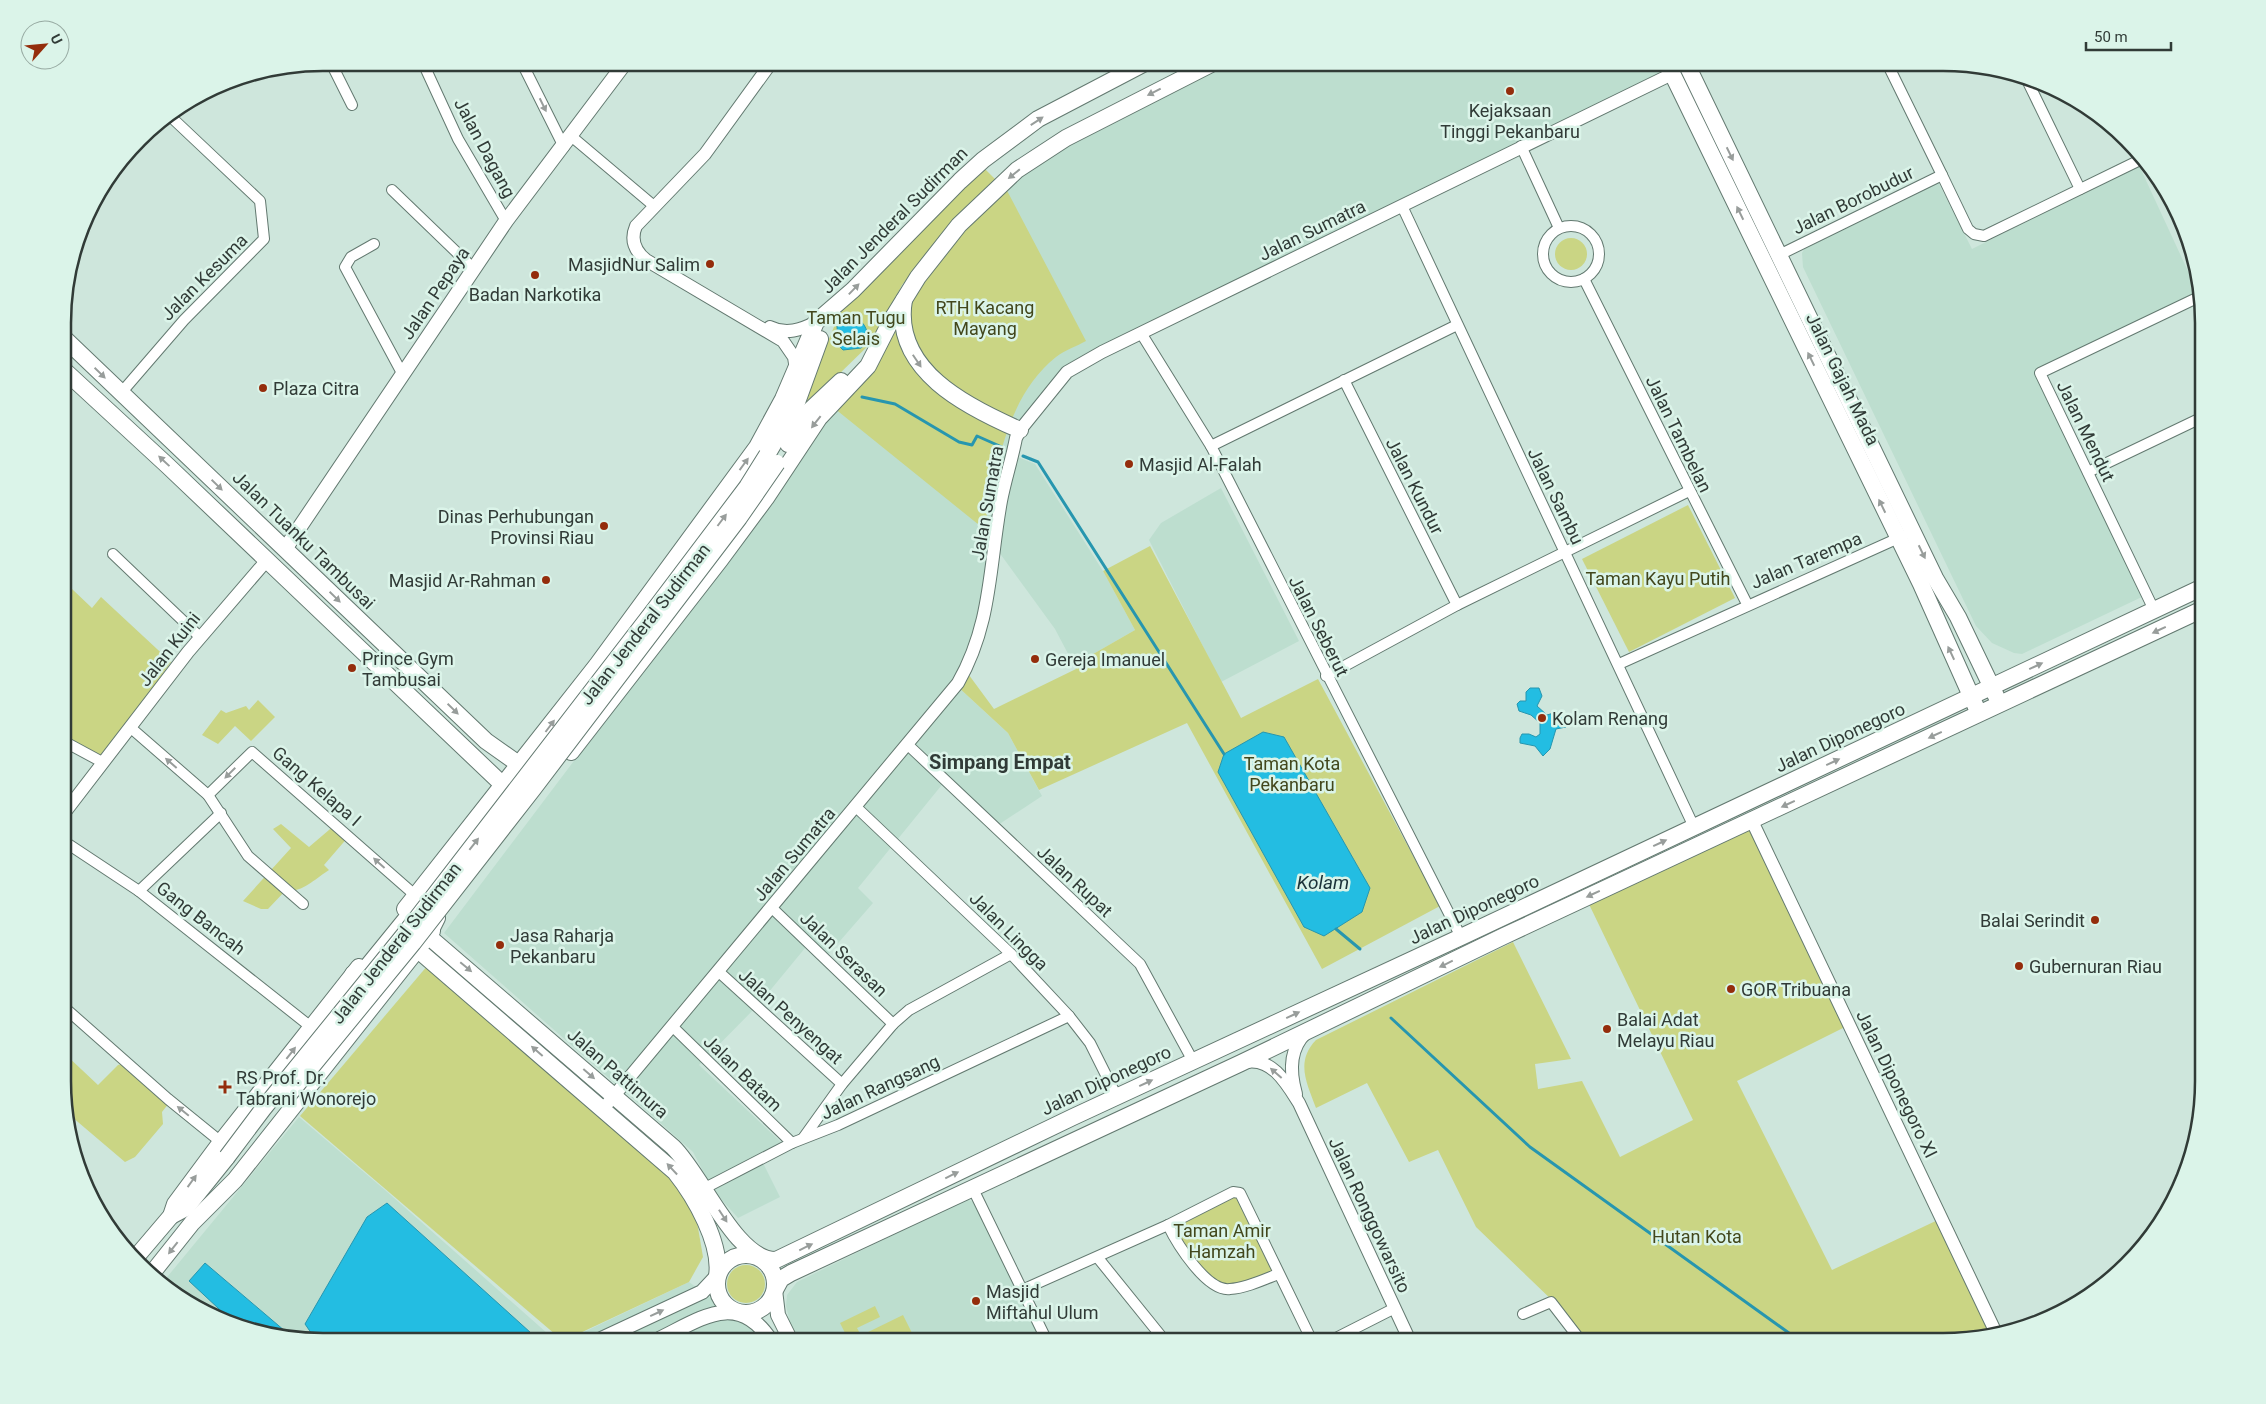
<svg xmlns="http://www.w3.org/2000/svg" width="2266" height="1404" viewBox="0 0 2266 1404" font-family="Roboto,sans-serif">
	<rect width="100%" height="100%" fill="#cee6dc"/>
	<g fill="#bddecf">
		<polygon points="1230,63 1657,63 1664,76 1066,372 1019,429 990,578 968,663 619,1087 444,933 595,733 807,440 887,348 1009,185 1102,125"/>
		<polygon points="2137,161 2199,295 2037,372 2146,595 2022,654 2014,653 1992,643 1976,626 1803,267 1802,253 1807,244 1938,182 1972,249 2026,222 2023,217"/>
		<polygon points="1013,455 1035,464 1103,571 1135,630 1074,665 1055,629 996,548"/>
		<polygon points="1221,488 1299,641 1221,682 1149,540 1161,523"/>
		<polygon points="957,686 1008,733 1042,796 995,827 909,746"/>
		<polygon points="909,747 945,781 858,888 873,903 826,957 810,942 758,1005 699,1065 782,1143 759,1155 780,1197 738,1218 713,1190 693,1152 621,1088"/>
		<polygon points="299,1117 385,1190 556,1341 323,1341 256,1333 179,1298 163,1282"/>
		<polygon points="967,1199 975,1203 1042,1341 798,1341 790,1323 786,1306 787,1295 797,1282"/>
		<polygon points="689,1282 755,1331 760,1341 565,1341"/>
	</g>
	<g fill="#cad584">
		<polygon points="984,168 995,179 950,225 902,285 872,342 798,414 841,310"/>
		<path d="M1002 181 1086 341C1077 346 1065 350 1056 357 1005 398 997 469 984 529L834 408 894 334 921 272Z"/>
		<circle cx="1571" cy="254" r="16"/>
		<polygon points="1688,505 1735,598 1629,652 1582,559"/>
		<polygon points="1150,546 1241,718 1318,679 1440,906 1322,969 1187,723 1039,790 1008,733 957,686 966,671 994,709 1076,669 1074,665 1135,630 1103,571"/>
		<polygon points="72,589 92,608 101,597 171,662 127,724 98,758 65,739 65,597"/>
		<polygon points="258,700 275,717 251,741 235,726 218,744 202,735 221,710 226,713 246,706 249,710"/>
		<path d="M1752 821 1849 1025 1737 1081 1832 1270 1942 1218 2001 1334 1959 1341H1585L1555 1303 1476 1227 1438 1150 1409 1162 1367 1083 1316 1108C1307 1083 1295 1062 1316 1040L1513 942 1571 1059 1535 1064 1538 1089 1582 1081 1620 1157 1693 1120 1586 898Z"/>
		<path d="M281 824 309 847 336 824 349 836 324 865 329 870C316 878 301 894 286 890L268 909H261L243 901 291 848 273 829Z"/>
		<polygon points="428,965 662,1166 696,1216 703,1257 689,1282 563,1341 300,1116"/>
		<polygon points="65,1054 98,1085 118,1065 126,1063 169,1103 162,1112 163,1124 135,1157 125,1162 65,1111"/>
		<polygon points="1240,1193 1278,1274 1247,1285 1215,1287 1168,1225"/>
		<circle cx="746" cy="1284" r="19"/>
		<polygon points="875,1306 880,1317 857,1328 864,1341 849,1341 840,1323"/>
		<polygon points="903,1315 916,1341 865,1341 862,1335"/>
	</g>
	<g fill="#23bde2" stroke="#2796af">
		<path d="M855 319C866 321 869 334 867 343L861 348 843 350 838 345 837 326 842 321 850 322Z"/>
		<polygon points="1530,688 1539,688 1542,696 1537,706 1547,715 1557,712 1562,713 1567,722 1566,727 1556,729 1550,749 1543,756 1535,746 1520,743 1520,738 1522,734 1529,734 1536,737 1540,734 1540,723 1531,715 1519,711 1517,704 1520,701 1526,701 1526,692"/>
		<polygon points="1263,732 1284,737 1370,888 1362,912 1324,936 1304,927 1218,772 1224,754"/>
		<polygon points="387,1203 531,1333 523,1341 316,1340 305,1324 367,1217"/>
		<polygon points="205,1263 292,1337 256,1333 233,1322 189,1281"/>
	</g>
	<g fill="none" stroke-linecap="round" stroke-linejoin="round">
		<g stroke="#2796af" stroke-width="3">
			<polyline points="862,397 895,404 959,442 972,445 977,436 1004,448"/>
			<polyline points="1023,456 1038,462 1224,754"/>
			<polyline points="1336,929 1360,949"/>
			<polyline points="1391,1018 1530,1147 1800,1341"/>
		</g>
		<g stroke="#637970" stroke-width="12">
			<g id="minor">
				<polyline points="331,63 352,105"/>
				<polyline points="423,63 458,139 506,221"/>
				<polyline points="522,63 564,147"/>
				<polyline points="1887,63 1942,175"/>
				<polyline points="2026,78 2080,189"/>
				<polyline points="571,136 654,206"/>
				<polyline points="1521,146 1559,228"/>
				<polyline points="392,190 474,269"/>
				<polyline points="1402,206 1694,827"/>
				<circle cx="1571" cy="254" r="28"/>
				<polyline points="374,244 351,257 345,267 403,375"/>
				<polyline points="1779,255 1942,175 1968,229 1974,234 1984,236 2142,159"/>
				<polyline points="1584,279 1747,604"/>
				<polyline points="1141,333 1211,446 1461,937"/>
				<polyline points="1344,380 1457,605"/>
				<polyline points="121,393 184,320 264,239 260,201 170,116"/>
				<polyline points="1211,446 1457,325"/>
				<polyline points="2088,472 2203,417"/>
				<polyline points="113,554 200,637"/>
				<polyline points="2154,610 2040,373 2201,296"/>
				<polyline points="1619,664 1903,536"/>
				<polyline points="1326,676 1457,605 1689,491"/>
				<polyline points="131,728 208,795 248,856 303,904"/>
				<polyline points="65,742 102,762"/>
				<polyline points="908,745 1140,964 1193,1061"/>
				<polyline points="208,795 252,752 416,896"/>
				<polyline points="856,807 1011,954 1069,1016 1090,1043 1117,1097"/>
				<polyline points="65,842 139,891 311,1027"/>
				<polyline points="139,891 221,813"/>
				<polyline points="772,908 893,1024"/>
				<polyline points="719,972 842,1084"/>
				<polyline points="65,1008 168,1099 221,1142"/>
				<polyline points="673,1027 792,1143"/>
				<polyline points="804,1137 842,1084 893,1024 909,1010 1011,954"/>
				<polyline points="972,1187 1047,1341"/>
				<polyline points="705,1188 792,1143 838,1125 1069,1016"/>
				<path d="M1168 1225C1177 1244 1207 1292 1230 1289 1246 1288 1263 1280 1278 1274"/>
				<polyline points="1098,1258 1165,1341"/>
				<polyline points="1022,1290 1168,1225 1233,1192 1240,1193 1312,1341"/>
				<polyline points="1523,1314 1551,1302 1581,1341"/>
				<polyline points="1330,1341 1395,1308"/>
			</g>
		</g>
		<g stroke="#637970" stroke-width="14">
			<g id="tertiary">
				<path d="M771 63 705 154 636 226C630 240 635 251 646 260L783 341 794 357 796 370"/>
				<path d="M770 327C786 335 801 330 816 322"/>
				<polyline points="65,812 188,652 267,560"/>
				<polyline points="1752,821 1997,1335"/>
				<path d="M1246 1062C1272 1057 1287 1084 1299 1103L1410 1341"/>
				<path d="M1296 1094C1290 1073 1289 1049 1306 1033"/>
				<path d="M603 1109 958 683C992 623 989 567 1001 501 1005 480 1012 459 1016 438L1020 430 1067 372 1102 352 1672 74"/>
			</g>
		</g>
		<g stroke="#637970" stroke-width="16">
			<g id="secondary">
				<polyline points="285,549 506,221 625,63"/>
				<polyline points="775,1290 778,1315 791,1341"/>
				<polyline points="597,1341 702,1292 717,1276"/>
				<path d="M655 1341C698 1321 737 1288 771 1341"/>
			</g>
		</g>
		<g stroke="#637970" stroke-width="18">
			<g id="primary">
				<polyline points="1667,63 1921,584 1976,707"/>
				<polyline points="1686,63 1935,578 1958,617 1996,696"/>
				<path d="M904 300C892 370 967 407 1020 430"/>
				<polyline points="65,339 486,741 520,765"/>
				<polyline points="65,371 168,466 503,785"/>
				<polyline points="788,444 807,413 841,381"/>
				<polyline points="767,455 796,405 820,339"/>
				<polyline points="571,752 720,560 766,498 819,418 868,366 892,319 918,277 959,225 1017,170 1066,138 1213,63"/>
				<polyline points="405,909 597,665 757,447 783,399 816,322 853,290 960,181 983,160 1038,119 1145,63"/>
				<path d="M437 918 428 936 673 1147C702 1175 736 1261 776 1260L1073 1117 1461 937 2203 587"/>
				<path d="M418 950 675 1172C695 1197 722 1244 717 1276"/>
				<polyline points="353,974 367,967 419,903"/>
				<polyline points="171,1216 186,1208 227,1157"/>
				<circle cx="746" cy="1284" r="29"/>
				<polyline points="137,1256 171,1216 175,1204 221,1142 359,967"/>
				<polyline points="153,1272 192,1223 235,1180 432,931"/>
				<polyline points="775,1290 781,1279 791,1273 1241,1063 1504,936 2203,609"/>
			</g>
		</g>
		<use href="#minor" stroke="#fff" stroke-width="10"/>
		<use href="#tertiary" stroke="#fff" stroke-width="12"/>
		<use href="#secondary" stroke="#fff" stroke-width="14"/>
		<use href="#primary" stroke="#fff" stroke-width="16"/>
		<g stroke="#637970" stroke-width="18" stroke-linecap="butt">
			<g id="primary-bridge">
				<polyline points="286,1098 413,943 533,789 739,518 777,463"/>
				<polyline points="227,1157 263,1109 404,935 652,613 747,487 767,455"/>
			</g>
		</g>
		<use href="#primary-bridge" stroke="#fff" stroke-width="16"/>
	</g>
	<defs><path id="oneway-solid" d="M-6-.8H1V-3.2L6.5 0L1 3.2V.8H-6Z" transform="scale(1.25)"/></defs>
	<g fill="#989d9b">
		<use href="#oneway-solid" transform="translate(1154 92) rotate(153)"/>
		<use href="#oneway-solid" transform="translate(543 105) rotate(64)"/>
		<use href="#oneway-solid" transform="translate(1037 121) rotate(-33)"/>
		<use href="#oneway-solid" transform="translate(1730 154) rotate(64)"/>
		<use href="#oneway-solid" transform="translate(1014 174) rotate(141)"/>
		<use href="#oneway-solid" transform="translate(1740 213) rotate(-116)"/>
		<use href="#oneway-solid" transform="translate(854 289) rotate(-46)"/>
		<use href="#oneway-solid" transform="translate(1811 359) rotate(-116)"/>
		<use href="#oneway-solid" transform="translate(917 361) rotate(56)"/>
		<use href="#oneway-solid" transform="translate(100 373) rotate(44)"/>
		<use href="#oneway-solid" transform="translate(816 422) rotate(128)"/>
		<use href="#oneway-solid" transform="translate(164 461) rotate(-137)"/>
		<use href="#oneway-solid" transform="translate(744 464) rotate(-54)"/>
		<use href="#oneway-solid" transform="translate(217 485) rotate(44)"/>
		<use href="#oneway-solid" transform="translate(1882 506) rotate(-116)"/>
		<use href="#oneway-solid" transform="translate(722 520) rotate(-53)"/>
		<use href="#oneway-solid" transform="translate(1922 552) rotate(64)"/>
		<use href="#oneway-solid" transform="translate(335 597) rotate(44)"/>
		<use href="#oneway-solid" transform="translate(2159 630) rotate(155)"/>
		<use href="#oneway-solid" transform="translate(1951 653) rotate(-115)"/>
		<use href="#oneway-solid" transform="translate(2036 666) rotate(-25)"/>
		<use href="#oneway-solid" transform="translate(453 709) rotate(44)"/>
		<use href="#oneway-solid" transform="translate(550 726) rotate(-53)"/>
		<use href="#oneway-solid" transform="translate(1935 735) rotate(155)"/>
		<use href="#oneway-solid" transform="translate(1833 762) rotate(-25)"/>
		<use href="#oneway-solid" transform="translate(171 763) rotate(-139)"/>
		<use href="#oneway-solid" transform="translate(230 773) rotate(135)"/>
		<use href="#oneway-solid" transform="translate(1788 804) rotate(155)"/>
		<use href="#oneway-solid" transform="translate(1660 843) rotate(-25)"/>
		<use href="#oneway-solid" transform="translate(474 844) rotate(-52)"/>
		<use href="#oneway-solid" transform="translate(379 863) rotate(-138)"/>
		<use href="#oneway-solid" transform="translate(1593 894) rotate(155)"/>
		<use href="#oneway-solid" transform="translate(1446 964) rotate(154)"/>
		<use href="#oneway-solid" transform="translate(466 967) rotate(40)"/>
		<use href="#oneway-solid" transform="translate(1293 1015) rotate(-25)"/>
		<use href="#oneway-solid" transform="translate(537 1051) rotate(-139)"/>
		<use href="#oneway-solid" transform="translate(291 1053) rotate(-52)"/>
		<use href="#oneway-solid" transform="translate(1276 1073) rotate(-139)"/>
		<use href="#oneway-solid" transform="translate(589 1074) rotate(41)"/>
		<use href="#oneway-solid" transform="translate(1146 1083) rotate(-25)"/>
		<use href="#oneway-solid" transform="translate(183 1111) rotate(-141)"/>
		<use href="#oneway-solid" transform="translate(672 1169) rotate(-133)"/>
		<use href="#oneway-solid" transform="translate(952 1175) rotate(-26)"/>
		<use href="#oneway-solid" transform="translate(192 1181) rotate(-54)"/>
		<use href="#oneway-solid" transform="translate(723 1216) rotate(57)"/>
		<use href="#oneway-solid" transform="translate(806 1247) rotate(-26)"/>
		<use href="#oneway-solid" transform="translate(173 1248) rotate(128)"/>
		<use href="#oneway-solid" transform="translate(657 1313) rotate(-25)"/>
	</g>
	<g fill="#942d0c" stroke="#dbf4e9" stroke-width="2">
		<circle cx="1510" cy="91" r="5"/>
		<circle cx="710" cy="264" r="5"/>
		<circle cx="535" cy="275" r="5"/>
		<circle cx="263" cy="388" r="5"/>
		<circle cx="1129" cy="464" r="5"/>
		<circle cx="604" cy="526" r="5"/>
		<circle cx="546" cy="580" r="5"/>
		<circle cx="1035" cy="659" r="5"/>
		<circle cx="352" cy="668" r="5"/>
		<circle cx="1542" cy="718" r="5"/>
		<circle cx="2095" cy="920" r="5"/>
		<circle cx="500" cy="945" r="5"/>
		<circle cx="2019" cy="966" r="5"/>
		<circle cx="1731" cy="989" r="5"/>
		<circle cx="1607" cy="1029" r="5"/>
		<path d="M222.5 1079.5h5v5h5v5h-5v5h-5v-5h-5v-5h5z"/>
		<circle cx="976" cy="1301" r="5"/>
	</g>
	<g text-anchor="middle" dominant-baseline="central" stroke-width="5" stroke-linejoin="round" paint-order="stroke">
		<g font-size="18" fill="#313b37" stroke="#dbf4e9" text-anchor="start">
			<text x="1510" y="110" text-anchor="middle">Kejaksaan<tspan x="1510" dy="21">Tinggi Pekanbaru</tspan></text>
			<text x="700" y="264" text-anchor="end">MasjidNur Salim</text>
			<text x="535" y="294" text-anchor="middle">Badan Narkotika</text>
			<text x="273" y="388">Plaza Citra</text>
			<text x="1139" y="464">Masjid Al-Falah</text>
			<text x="594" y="516" text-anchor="end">Dinas Perhubungan<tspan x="594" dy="21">Provinsi Riau</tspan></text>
			<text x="536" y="580" text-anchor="end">Masjid Ar-Rahman</text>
			<text x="362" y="658">Prince Gym<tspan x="362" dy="21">Tambusai</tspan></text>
			<text x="1045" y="659">Gereja Imanuel</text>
			<text x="1552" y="718">Kolam Renang</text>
			<text x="2085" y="920" text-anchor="end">Balai Serindit</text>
			<text x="510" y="935">Jasa Raharja<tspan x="510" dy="21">Pekanbaru</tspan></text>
			<text x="2029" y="966">Gubernuran Riau</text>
			<text x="1741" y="989">GOR Tribuana</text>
			<text x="1617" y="1019">Balai Adat<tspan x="1617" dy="21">Melayu Riau</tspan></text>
			<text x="236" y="1077">RS Prof. Dr.<tspan x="236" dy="21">Tabrani Wonorejo</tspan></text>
			<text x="986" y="1291">Masjid<tspan x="986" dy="21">Miftahul Ulum</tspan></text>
		</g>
		<g font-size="18" fill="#313b37" stroke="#dbf4e9">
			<text transform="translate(485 148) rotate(62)">Jalan Dagang</text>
			<text transform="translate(1853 200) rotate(-26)">Jalan Borobudur</text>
			<text transform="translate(894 220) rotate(-45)">Jalan Jenderal Sudirman</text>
			<text transform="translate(1312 230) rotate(-26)">Jalan Sumatra</text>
			<text transform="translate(204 277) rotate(-45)">Jalan Kesuma</text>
			<text transform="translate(435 293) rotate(-56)">Jalan Pepaya</text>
			<text transform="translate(1843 379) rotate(64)">Jalan Gajah Mada</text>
			<text transform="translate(2086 431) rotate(64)">Jalan Mendut</text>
			<text transform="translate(1679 434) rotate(64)">Jalan Tambelan</text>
			<text transform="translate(1415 486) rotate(63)">Jalan Kundur</text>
			<text transform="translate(1556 496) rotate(64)">Jalan Sambu</text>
			<text transform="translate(987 503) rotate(-80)">Jalan Sumatra</text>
			<text transform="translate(304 540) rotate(44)">Jalan Tuanku Tambusai</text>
			<text transform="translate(1806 560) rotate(-23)">Jalan Tarempa</text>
			<text transform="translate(645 624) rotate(-52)">Jalan Jenderal Sudirman</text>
			<text transform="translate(1319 626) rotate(63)">Jalan Seberut</text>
			<text transform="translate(169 649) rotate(-52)">Jalan Kuini</text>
			<text transform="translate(1840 737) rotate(-25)">Jalan Diponegoro</text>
			<text transform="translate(317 786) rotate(41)">Gang Kelapa I</text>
			<text transform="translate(794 854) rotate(-50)">Jalan Sumatra</text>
			<text transform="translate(1075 881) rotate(43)">Jalan Rupat</text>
			<text transform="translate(1474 909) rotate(-25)">Jalan Diponegoro</text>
			<text transform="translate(201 918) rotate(38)">Gang Bancah</text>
			<text transform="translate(1009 931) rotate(45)">Jalan Lingga</text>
			<text transform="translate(396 943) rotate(-52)">Jalan Jenderal Sudirman</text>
			<text transform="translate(844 954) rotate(44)">Jalan Serasan</text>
			<text transform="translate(791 1016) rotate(42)">Jalan Penyengat</text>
			<text transform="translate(618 1073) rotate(41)">Jalan Pattimura</text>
			<text transform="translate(743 1073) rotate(44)">Jalan Batam</text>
			<text transform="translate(1106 1080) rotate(-25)">Jalan Diponegoro</text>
			<text transform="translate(1897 1084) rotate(64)">Jalan Diponegoro XI</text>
			<text transform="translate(880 1087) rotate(-25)">Jalan Rangsang</text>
			<text transform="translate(1370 1215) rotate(65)">Jalan Ronggowarsito</text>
		</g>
		<g font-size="18" fill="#42471c" stroke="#dbf4e9">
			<text x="985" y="307">RTH Kacang<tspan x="985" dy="21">Mayang</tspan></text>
			<text x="856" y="317">Taman Tugu<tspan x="856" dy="21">Selais</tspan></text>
			<text x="1658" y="578">Taman Kayu Putih</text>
			<text x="1292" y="763">Taman Kota<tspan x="1292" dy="21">Pekanbaru</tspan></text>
			<text x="1222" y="1230">Taman Amir<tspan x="1222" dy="21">Hamzah</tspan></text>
			<text x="1697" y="1236">Hutan Kota</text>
		</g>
		<g font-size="19" font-style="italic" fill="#1b3239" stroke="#dbf4e9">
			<text x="1323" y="882">Kolam</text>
		</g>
		<g font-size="20" font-weight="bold" fill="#313b37" stroke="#dbf4e9">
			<text x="1000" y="762">Simpang Empat</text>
		</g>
	</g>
	<path d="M0 0H2266V1404H0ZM323 71H1943A252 252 0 0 1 2195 323V1081A252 252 0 0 1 1943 1333H323A252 252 0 0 1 71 1081V323A252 252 0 0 1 323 71Z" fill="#dbf4e9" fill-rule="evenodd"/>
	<path fill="none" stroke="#313b37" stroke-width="2.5" d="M323 71H1943A252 252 0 0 1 2195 323V1081A252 252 0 0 1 1943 1333H323A252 252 0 0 1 71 1081V323A252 252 0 0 1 323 71Z"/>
	<g transform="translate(45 45) rotate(63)"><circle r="24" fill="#dbf4e9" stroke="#97aaa2"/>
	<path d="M0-4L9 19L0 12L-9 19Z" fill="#942d0c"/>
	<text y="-8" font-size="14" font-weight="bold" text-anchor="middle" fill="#313b37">U</text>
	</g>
	<path d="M2086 42v8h85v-8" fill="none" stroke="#313b37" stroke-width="2.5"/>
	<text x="2094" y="42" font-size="15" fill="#313b37" stroke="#dbf4e9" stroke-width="4" paint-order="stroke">50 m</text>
</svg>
